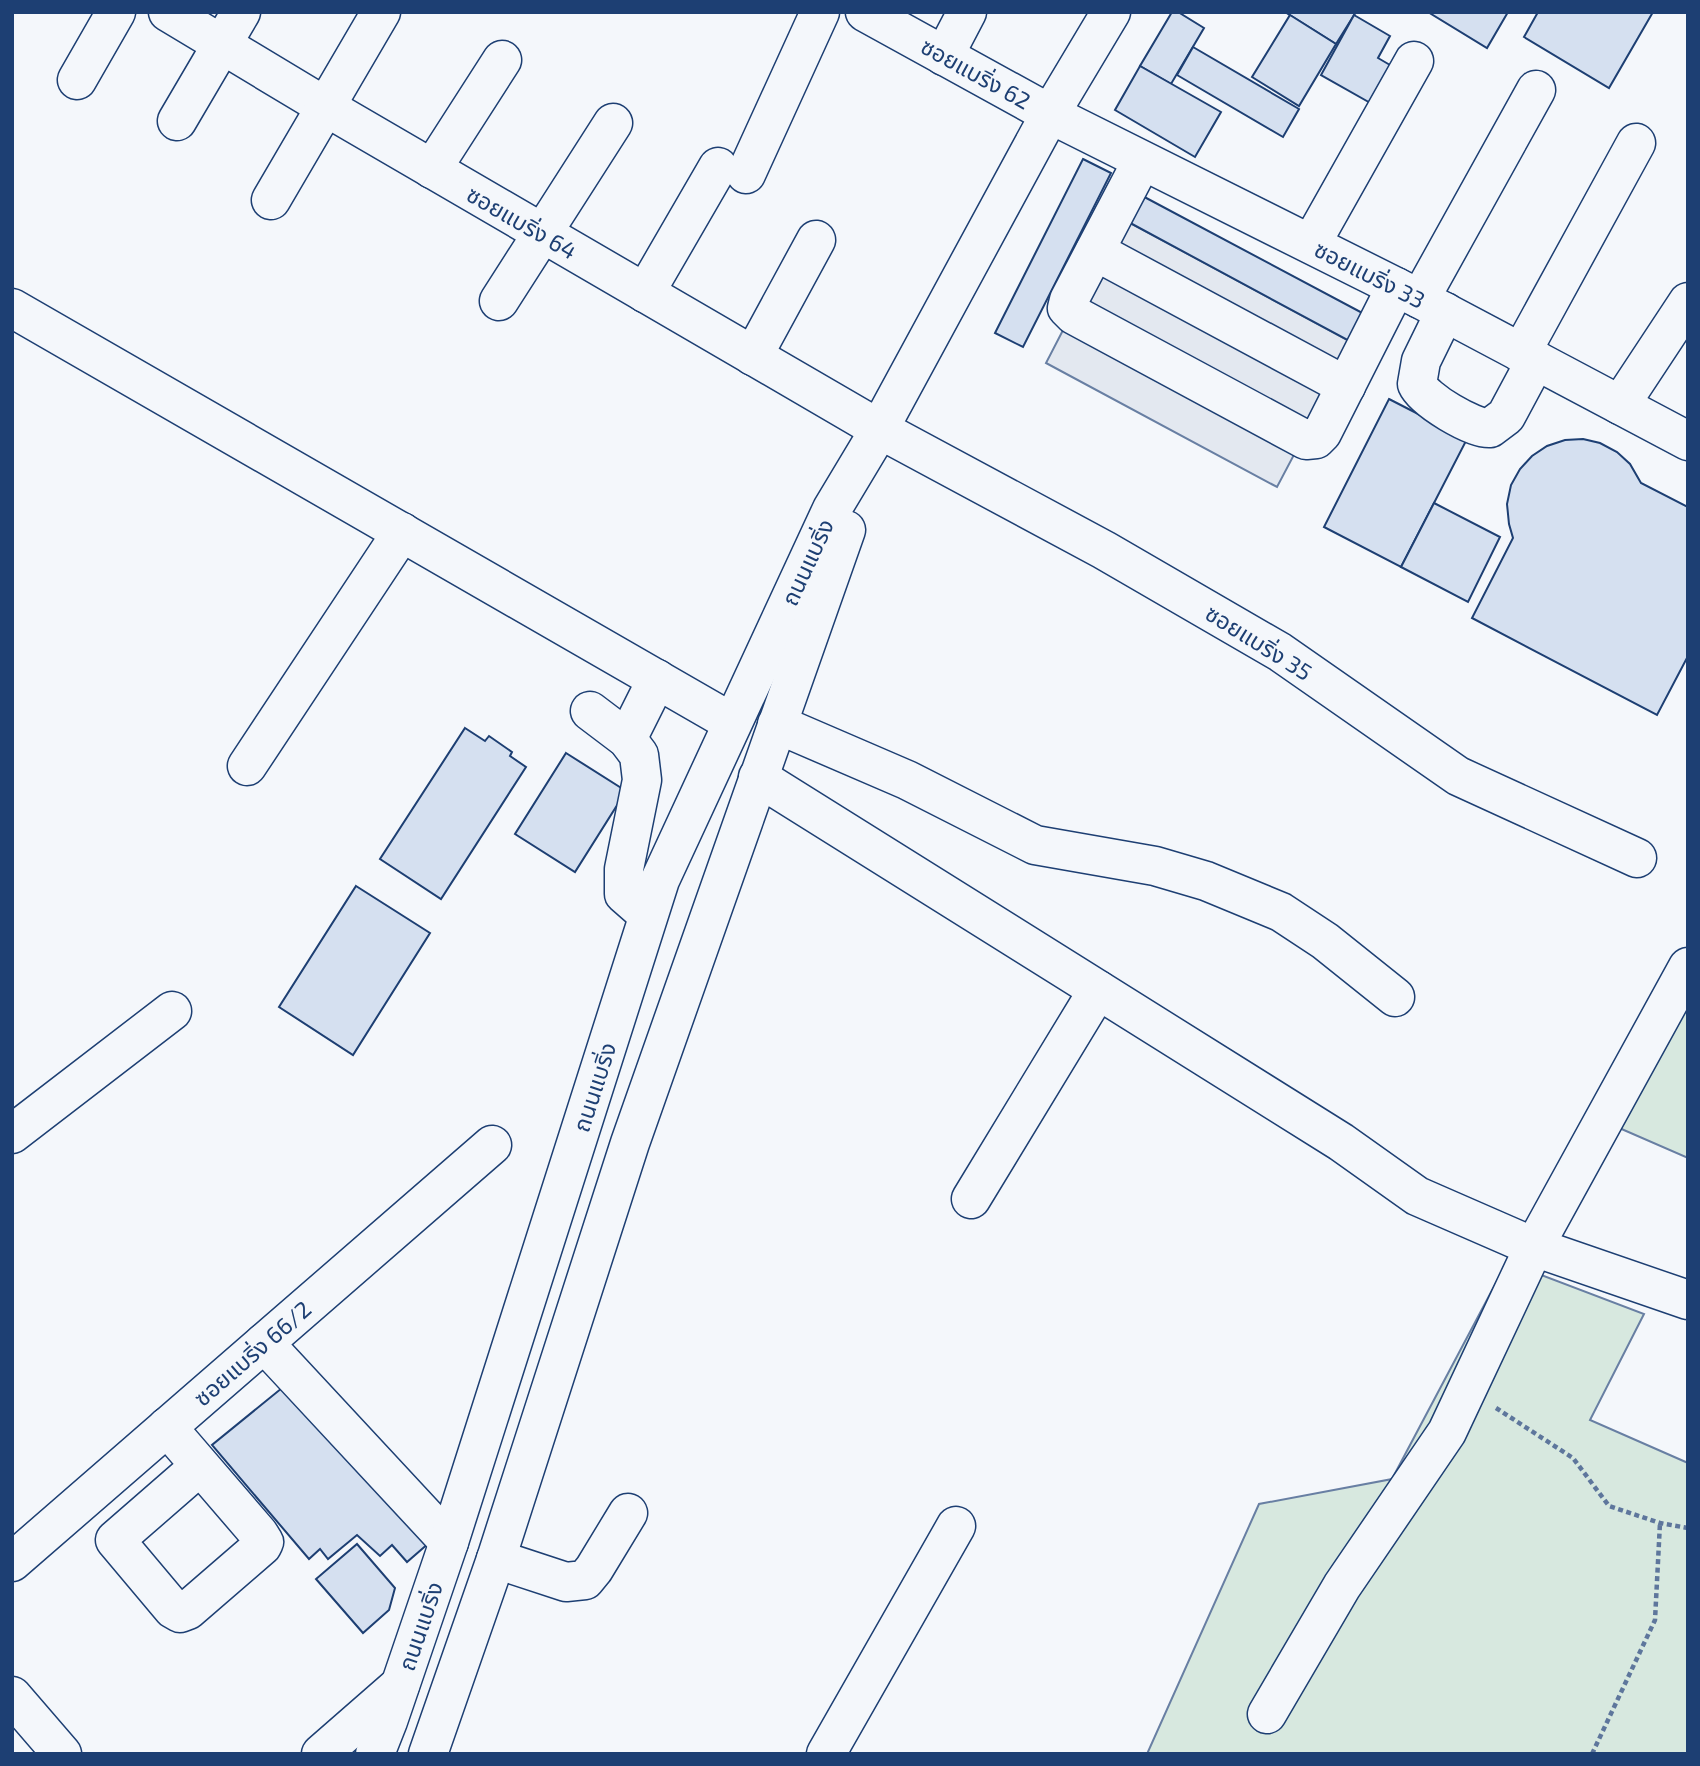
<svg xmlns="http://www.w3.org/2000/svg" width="1700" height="1766" viewBox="0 0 1700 1766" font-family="'Exo 2','Noto Sans Thai',sans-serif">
	<rect width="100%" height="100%" fill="#f4f7fb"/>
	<g fill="#d7e8df" stroke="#687fa3" stroke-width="2">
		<polygon points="1688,1000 1688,1158 1610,1124"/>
		<polygon points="1507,1262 1644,1314 1590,1420 1688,1463 1688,1754 1147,1754 1259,1504 1392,1479"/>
	</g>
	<polygon fill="#e3e8f0" stroke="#687fa3" stroke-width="2" points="1121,218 1353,343 1277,487 1046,363"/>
	<g fill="#d5e0f0" stroke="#1d3f73" stroke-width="2">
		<polygon points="1172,12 1178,12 1204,28 1171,84 1140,66"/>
		<polygon points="1285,12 1356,12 1336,44"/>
		<polygon points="1428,12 1508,12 1487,48"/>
		<polygon points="1538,12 1653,12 1609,88 1524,37"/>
		<polygon points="1290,15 1336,44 1299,106 1252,77"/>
		<polygon points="1354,15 1390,36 1378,58 1402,72 1381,109 1321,75"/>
		<polygon points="1193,47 1299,109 1283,137 1177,75"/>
		<polygon points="1140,66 1221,112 1195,157 1115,110"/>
		<polygon points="1083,159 1111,173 1023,347 995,333"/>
		<polygon points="1135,192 1368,316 1353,343 1121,218"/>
		<polygon points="1389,399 1467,439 1401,567 1324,527"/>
		<polygon points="1583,439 1600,443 1617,452 1630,464 1641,483 1688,507 1688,656 1657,715 1472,618 1513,538 1509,524 1507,504 1511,485 1520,469 1532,456 1547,446 1565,440"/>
		<polygon points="1434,503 1500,537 1468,602 1401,567"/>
		<polygon points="465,728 485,741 489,736 512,752 510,756 526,767 441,899 380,859"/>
		<polygon points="566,753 626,791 575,872 515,834"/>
		<polygon points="356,886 430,933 353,1055 279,1007"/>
		<polygon points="293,1379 437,1536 407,1562 392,1545 380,1556 357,1535 328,1559 320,1549 309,1559 212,1445"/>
		<polygon points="357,1544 395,1588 389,1610 363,1633 316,1579"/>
	</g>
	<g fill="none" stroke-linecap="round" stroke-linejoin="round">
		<g stroke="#1d3f73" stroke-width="41">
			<g id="minor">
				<polyline points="168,12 326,107 879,429 1104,550 1280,652 1458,776 1637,858"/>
				<polyline points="865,12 1050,114 1420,299 1688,441"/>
				<polyline points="944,56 967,12"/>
				<polyline points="77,80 116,12"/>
				<polyline points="177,121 241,12"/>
				<polyline points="1142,161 1069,300 1067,308 1074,315 1306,440 1316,439 1322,433 1396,287"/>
				<polyline points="432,169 502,60"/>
				<polyline points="746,174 820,12"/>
				<polyline points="271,200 381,12"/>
				<polyline points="1311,244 1414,61"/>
				<polyline points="1095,251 1346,386"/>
				<polyline points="645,293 718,167"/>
				<polyline points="1420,299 1536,90"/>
				<polyline points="499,301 613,123"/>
				<polyline points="12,308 731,722"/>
				<path d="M1445 312 1421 361 1417 384C1424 400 1473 429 1490 428L1506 416 1536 360"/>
				<polyline points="1521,353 1636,143"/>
				<polyline points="753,356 816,240"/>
				<polyline points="1620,405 1688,302"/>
				<polyline points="590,711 627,739 639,755 642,780 624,869 624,894 648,915"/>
				<polyline points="777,724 907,780 1035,845 1155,866 1206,881 1281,912 1325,941 1395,997"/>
				<polyline points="627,739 657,679"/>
				<polyline points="247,766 402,532"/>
				<polyline points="758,777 1341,1142 1417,1196 1534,1247 1688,1300"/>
				<polyline points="12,1134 172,1011"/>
				<polyline points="971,1199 1098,990"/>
				<polyline points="264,1343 449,1542"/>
				<polyline points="167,1427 259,1534 264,1542 262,1546 188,1610 180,1613 173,1609 115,1540 200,1466"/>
				<polyline points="496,1559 566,1582 585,1580 594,1569 628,1513"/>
				<polyline points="12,1562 492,1145"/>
				<polyline points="12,1696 62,1754"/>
				<polyline points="1267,1714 1342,1586 1447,1432 1534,1247 1688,967"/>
				<polyline points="321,1754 400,1685"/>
				<polyline points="826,1754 956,1526"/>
			</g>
		</g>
		<g stroke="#1d3f73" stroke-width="41">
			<g id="major">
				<polyline points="375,1754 388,1721 449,1542 660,880 832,509 871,444 1050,114 1111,12"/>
				<polyline points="428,1754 496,1559 630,1143 846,530"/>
			</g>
		</g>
		<g stroke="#5e769c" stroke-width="4.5" stroke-dasharray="5 3.5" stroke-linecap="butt">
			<polyline points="1496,1408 1573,1458 1609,1506 1660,1523 1688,1528"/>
			<polyline points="1592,1754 1655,1620 1660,1523"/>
		</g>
		<use href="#minor" stroke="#f4f7fb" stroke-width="38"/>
		<use href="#major" stroke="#f4f7fb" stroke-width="38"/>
	</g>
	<g text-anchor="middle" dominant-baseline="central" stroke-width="5" stroke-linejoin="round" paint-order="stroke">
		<g font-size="23" fill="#1d3f73" stroke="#f4f7fb">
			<text transform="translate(976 73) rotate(29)">ซอยแบริ่ง 62</text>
			<text transform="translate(522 222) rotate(30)">ซอยแบริ่ง 64</text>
			<text transform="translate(1370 274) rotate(27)">ซอยแบริ่ง 33</text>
			<text transform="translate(807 562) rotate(-65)">ถนนแบริ่ง</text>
			<text transform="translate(1259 642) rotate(32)">ซอยแบริ่ง 35</text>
			<text transform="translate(594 1087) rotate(-72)">ถนนแบริ่ง</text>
			<text transform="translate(252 1353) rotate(-41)">ซอยแบริ่ง 66/2</text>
			<text transform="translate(420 1626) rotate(-71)">ถนนแบริ่ง</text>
		</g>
	</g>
	<rect width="1700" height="1766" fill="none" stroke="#1d3f73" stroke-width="28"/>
</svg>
